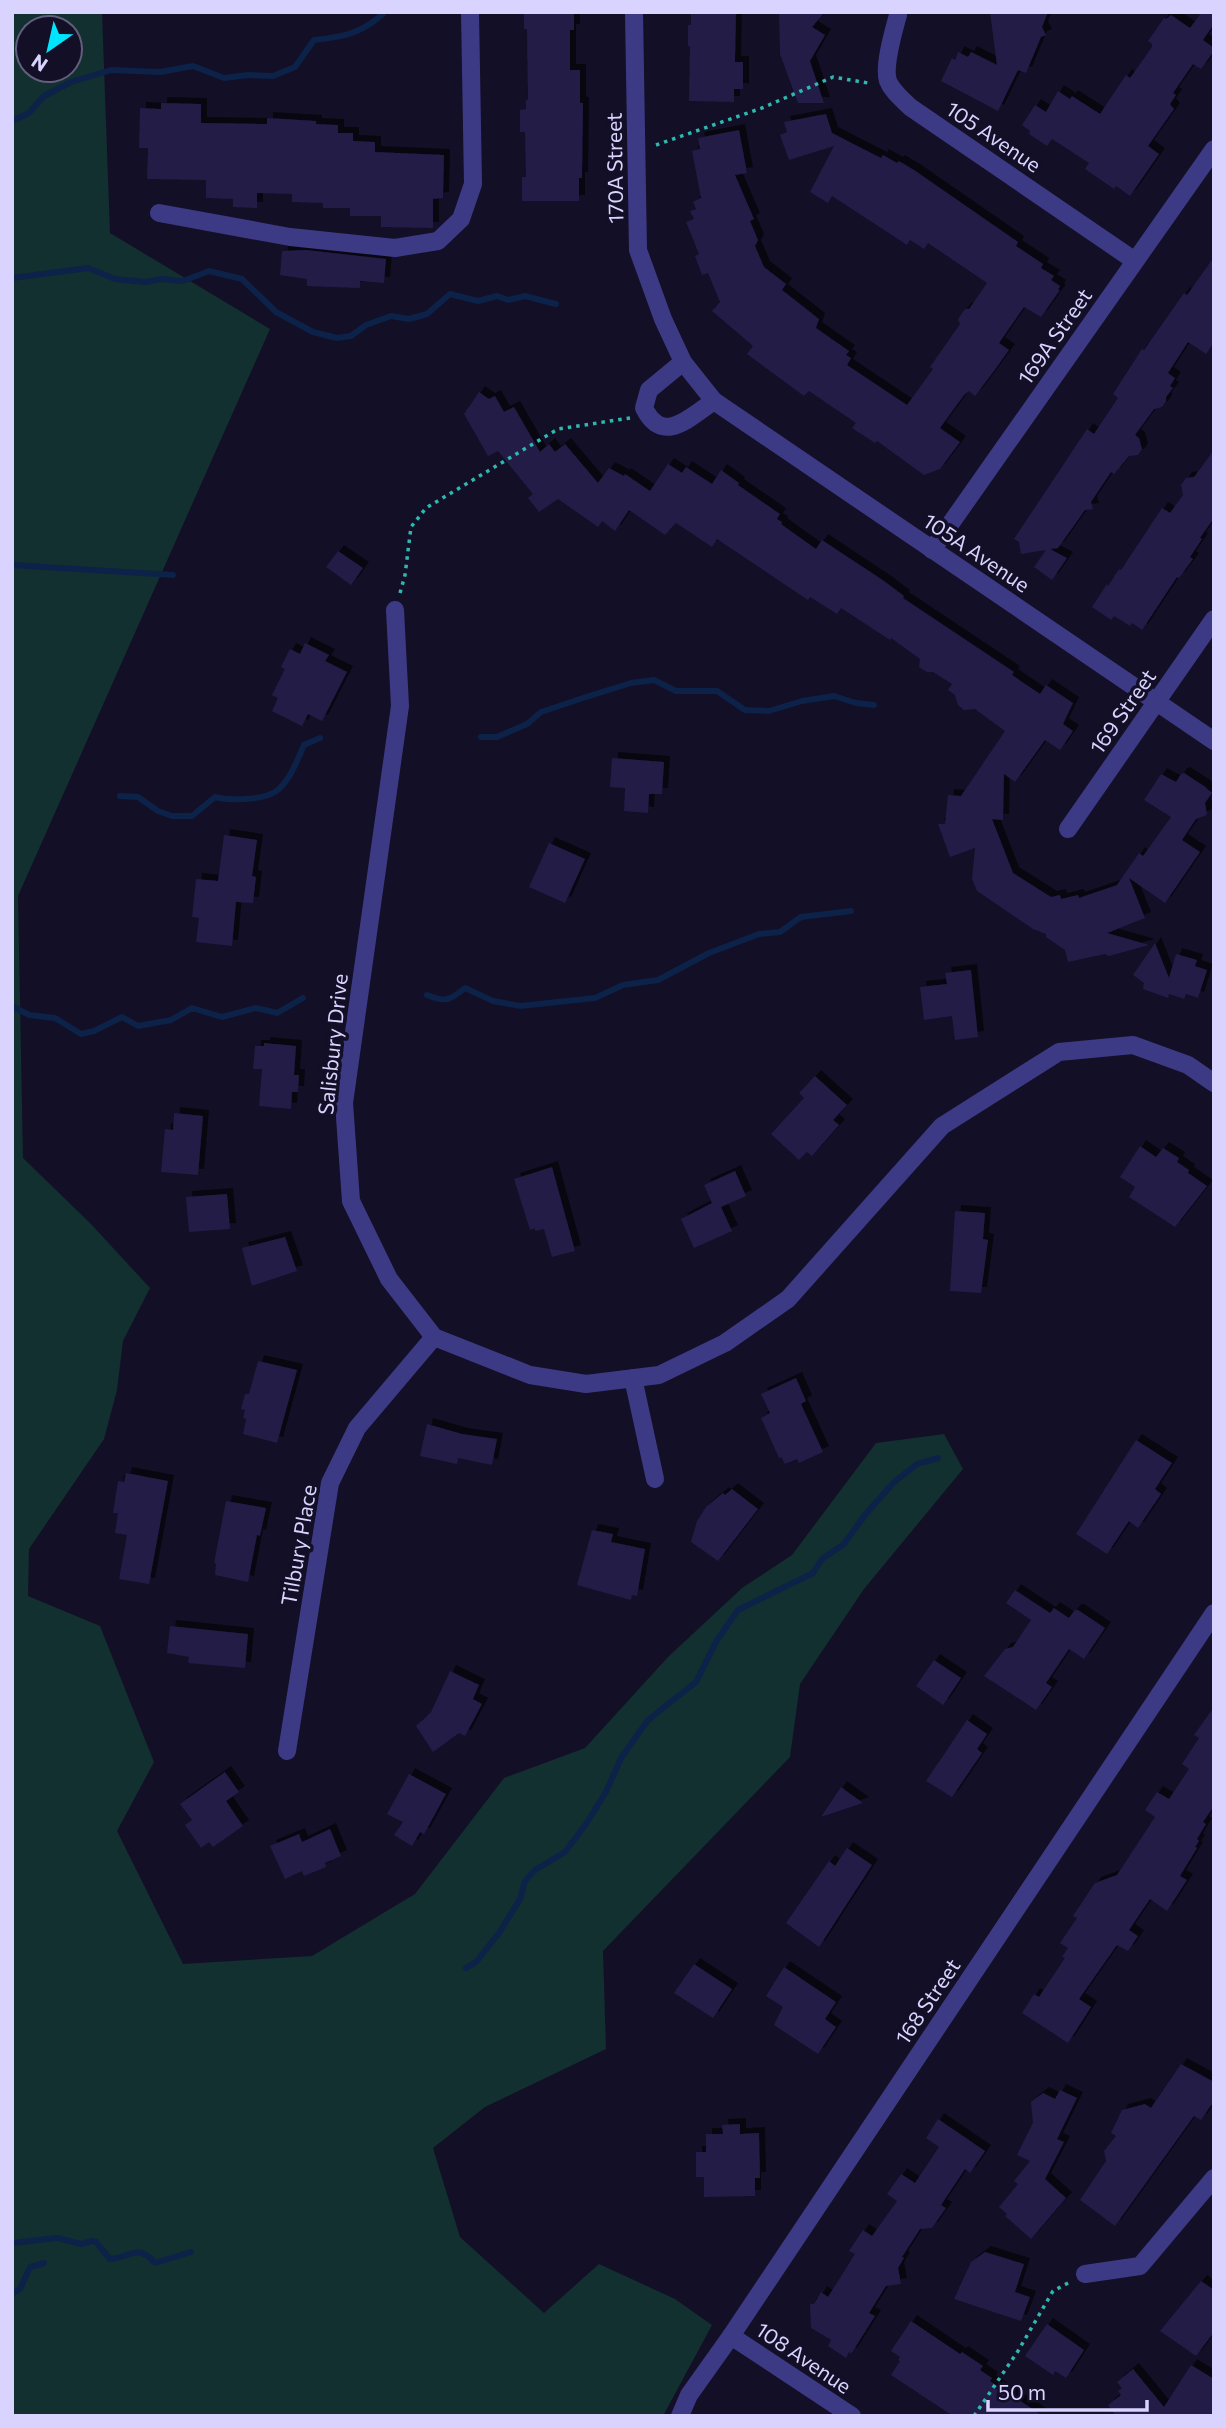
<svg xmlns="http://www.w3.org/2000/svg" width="1226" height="2428" viewBox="0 0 1226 2428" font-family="Commissioner,sans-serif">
	<defs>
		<filter id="shadow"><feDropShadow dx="6" dy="-6" stdDeviation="0" flood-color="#0009"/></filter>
	</defs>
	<rect width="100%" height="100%" fill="#130f26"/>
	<path fill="#12302f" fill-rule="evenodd" d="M12 12H102L110 233 270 329 18 896 23 1158 91 1224 150 1288 123 1341 117 1390 104 1439 29 1549 28 1596 100 1626 154 1762 117 1831 183 1964 312 1956 415 1894 504 1778 585 1748 668 1657 742 1588 792 1555 876 1443 944 1434 963 1469 864 1589 800 1684 790 1757 603 1951 606 2049 485 2107 433 2148 460 2237 544 2313 599 2264 675 2299 712 2325 663 2416H12ZM28 28H70V70H28Z"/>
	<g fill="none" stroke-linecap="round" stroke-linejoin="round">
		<g stroke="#0c2248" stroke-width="6">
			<path d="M12 121 29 113 44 96 71 82 111 70 160 72 193 66 224 78 248 75 273 76 295 67 314 40C343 37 360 34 383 14"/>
			<polyline points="12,278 88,268 115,279 146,282 161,279 183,281 209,271 242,279 276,312 313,332 337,338 351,336 366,325 391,316 409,319 427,314 450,294 478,301 497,296 508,300 525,296 556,304"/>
			<polyline points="12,565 173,575"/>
			<polyline points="481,737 497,737 527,724 541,712 586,697 631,683 654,680 676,691 717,691 745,710 769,711 802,701 834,696 856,703 874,705"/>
			<path d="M120 796 138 797 158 811 172 816H192L215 797C229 801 262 800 275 792 290 782 297 760 304 745L320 738"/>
			<path d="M427 995C446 1003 450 1000 465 988L493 1001 520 1006 595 998 623 985 658 980 709 953 759 934 780 932 801 917 851 911"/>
			<polyline points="12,1006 29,1015 55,1018 81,1034 94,1031 122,1017 138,1026 171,1020 192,1008 222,1017 256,1008 277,1013 303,998"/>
			<polyline points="466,1968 476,1962 499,1933 520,1899 525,1881 535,1870 565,1852 586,1824 606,1792 621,1758 648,1720 696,1682 717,1640 738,1610 813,1573 822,1559 844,1544 865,1515 893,1483 917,1464 938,1458"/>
			<path d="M12 2243 57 2238 81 2244 92 2241 96 2242 110 2259C131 2257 138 2243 155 2263L191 2252"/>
			<polyline points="12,2294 20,2289 30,2267 44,2263"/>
		</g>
	</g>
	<g fill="#241b47" filter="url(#shadow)">
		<polygon points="524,12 574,12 574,30 570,30 570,70 580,70 580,103 583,103 582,178 579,178 579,201 522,201 522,177 526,177 525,132 520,132 520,110 526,109 526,100 528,100 527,29 524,29"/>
		<polygon points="691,12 736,12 735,62 743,62 743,89 734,89 734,102 689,101 690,46 688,46 688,25 691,25"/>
		<polygon points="779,12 825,12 812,27 825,35 810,61 824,103 798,103 780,54"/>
		<polygon points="990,12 1048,12 1042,27 1046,35 1041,37 1026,73 1018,70 998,111 941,81 952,58 955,60 958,52 968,57 971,52 997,65"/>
		<polygon points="1202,12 1214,12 1214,24 1203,40 1214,48 1214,51 1201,69 1193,64 1173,93 1176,95 1170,104 1174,109 1148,146 1159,154 1130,196 1116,186 1114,189 1085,169 1089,163 1052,139 1047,146 1029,134 1030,131 1022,125 1035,105 1046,112 1058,91 1070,99 1072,96 1100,114 1126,75 1130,78 1152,47 1152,44 1148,41 1164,18 1166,19 1171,15 1190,28"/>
		<polygon points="161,103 201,104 201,123 267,124 267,118 316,121 316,124 338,125 338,133 353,133 353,141 375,142 375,152 444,155 443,198 433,199 433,228 381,227 381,216 350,216 350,208 323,208 323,203 292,202 292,194 257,193 257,208 233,207 233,199 206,198 206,180 147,179 148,148 139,148 140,108 161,109"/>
		<polygon points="826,114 832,133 881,158 883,155 897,163 899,161 914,170 1018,242 1016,246 1043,264 1041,268 1054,276 1051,280 1060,286 1058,290 1060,290 1041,317 1024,307 999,343 1009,350 994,371 975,396 969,391 964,395 940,428 960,442 940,469 924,475 877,441 875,443 852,428 856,423 809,391 804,396 747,354 753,346 712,311 720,302 708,273 702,275 695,256 699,254 686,222 694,219 690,211 696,209 693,202 701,198 692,151 700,149 698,138 739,130 747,173 735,175 754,219 750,221 758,240 755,246 764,267 786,284 782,290 819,319 816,328 849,351 846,355 851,358 847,365 907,405 933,369 930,367 960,324 958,319 965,309 969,309 987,283 928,243 924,249 910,240 907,245 832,196 828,203 810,192 834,146 789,160 780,135 787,132 784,122"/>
		<polygon points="306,250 386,259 384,283 360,281 360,288 307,286 307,279 280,275 282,251"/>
		<polygon points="1214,257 1214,343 1206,354 1188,342 1168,373 1175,378 1170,386 1173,388 1166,397 1166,401 1162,407 1154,409 1135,435 1139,438 1142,449 1138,455 1129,456 1114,474 1111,472 1091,502 1093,509 1085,510 1058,548 1050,549 1067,558 1052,580 1034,567 1046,550 1021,554 1019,542 1014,539 1087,429 1094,434 1118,398 1113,394 1142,349 1144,350 1184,293 1187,295"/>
		<polygon points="479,392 489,399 495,396 504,412 514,407 540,452 549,444 555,452 565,444 598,483 609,468 624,476 625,474 650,491 668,464 682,473 686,467 712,484 721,470 739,483 738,485 780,514 777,519 782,522 781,524 816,549 822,540 884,581 904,596 903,598 1014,672 1012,675 1040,694 1046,685 1073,703 1063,724 1073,731 1060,750 1045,740 1015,782 1004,774 1003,820 992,819 1013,873 1051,897 1060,895 1061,899 1078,895 1079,898 1117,885 1139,853 1143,856 1171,817 1144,800 1161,774 1176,782 1181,774 1184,773 1204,786 1212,793 1205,803 1207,815 1196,819 1182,840 1200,852 1165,903 1129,878 1145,918 1107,933 1149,945 1109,956 1105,954 1068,962 1065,950 1046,937 1046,934 1033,929 977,891 972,879 975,848 950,857 938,824 945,824 948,795 961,796 1005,731 975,709 964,710 958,705 955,695 948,690 952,684 933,672 927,672 919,667 920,659 891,638 890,640 841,608 837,614 810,597 808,600 717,539 712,547 676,523 665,535 629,510 615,531 602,521 598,527 558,499 539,512 528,498 533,494 498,451 488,456 464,414"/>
		<polygon points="1214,450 1214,518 1200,538 1202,539 1190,557 1193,559 1179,578 1177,577 1142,630 1132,623 1130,626 1114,616 1111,620 1092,607 1107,584 1108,586 1119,569 1121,570 1162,508 1170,513 1183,495 1181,485 1186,478 1194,477"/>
		<polygon points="338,551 363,568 351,585 326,567"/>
		<polygon points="305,643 329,655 325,661 347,672 322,721 308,714 302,726 272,711 278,698 272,695 285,669 281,667 290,649 300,654"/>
		<polygon points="612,758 664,762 662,794 649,794 648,813 624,811 625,788 610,787"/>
		<polygon points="224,835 257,840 252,876 256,877 253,903 236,902 232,946 196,942 199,918 192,917 196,879 218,881"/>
		<polygon points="549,843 585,859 565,903 529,887"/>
		<polygon points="1155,943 1169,978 1176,954 1197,960 1195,966 1207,970 1198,998 1186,994 1184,999 1169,994 1168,998 1143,989 1144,983 1133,975"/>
		<polygon points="971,970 978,1037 955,1040 952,1016 924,1020 920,987 947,984 945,973"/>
		<polygon points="264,1043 296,1046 294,1075 299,1075 298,1092 292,1092 291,1109 259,1106 262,1069 253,1069 255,1046 264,1046"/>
		<polygon points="815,1076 847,1105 833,1120 839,1125 812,1156 807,1152 799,1160 771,1134 804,1098 799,1093"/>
		<polygon points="174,1113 203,1116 198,1175 161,1172 165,1129 173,1130"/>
		<polygon points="1140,1146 1156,1157 1163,1148 1179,1158 1177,1162 1189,1170 1188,1173 1207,1186 1175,1227 1129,1197 1135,1187 1120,1177"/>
		<polygon points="552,1167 575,1251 552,1257 544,1229 535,1231 535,1228 530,1230 514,1179"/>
		<polygon points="735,1171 746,1196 721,1207 732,1231 694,1248 681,1219 712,1203 704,1185"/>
		<polygon points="227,1194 230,1229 189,1232 186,1197"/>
		<polygon points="955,1211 985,1213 983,1239 988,1240 981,1293 950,1291"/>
		<polygon points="285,1237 297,1271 252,1286 242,1248"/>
		<polygon points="258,1361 297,1370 277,1443 243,1434 246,1419 243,1418 245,1410 241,1409 245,1394 249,1394"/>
		<polygon points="796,1378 806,1401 801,1404 823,1452 799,1463 797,1459 785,1464 781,1457 779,1458 761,1418 770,1413 761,1394"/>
		<polygon points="427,1424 462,1434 497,1439 492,1465 458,1458 457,1464 420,1456"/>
		<polygon points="1136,1440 1172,1463 1155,1489 1161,1494 1138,1528 1129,1521 1107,1554 1076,1534"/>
		<polygon points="126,1473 168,1481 149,1584 119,1579 127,1535 115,1533 118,1513 113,1513 118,1481 124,1482"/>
		<polygon points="732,1489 758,1509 718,1561 691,1542 697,1521 706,1507 723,1493 725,1495"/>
		<polygon points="226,1501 266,1508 260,1536 257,1535 248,1582 215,1575 216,1564 214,1563"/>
		<polygon points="592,1530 613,1534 611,1542 645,1549 637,1596 632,1595 631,1600 577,1585"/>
		<polygon points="1015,1590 1050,1613 1054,1608 1069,1618 1075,1610 1078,1610 1105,1628 1084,1659 1069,1649 1046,1683 1052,1687 1036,1710 984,1676 1005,1649 1013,1647 1031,1620 1006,1603"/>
		<polygon points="170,1626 248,1634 245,1668 188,1663 189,1657 167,1653"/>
		<polygon points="934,1660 961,1678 943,1705 916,1686"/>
		<polygon points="450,1671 479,1685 473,1699 482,1704 465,1736 459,1733 433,1752 416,1726 431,1712"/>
		<polygon points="1214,1707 1214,1806 1203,1822 1206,1824 1197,1839 1199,1841 1195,1847 1197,1848 1180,1876 1187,1880 1167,1911 1150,1899 1129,1930 1138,1936 1128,1951 1117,1945 1079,1999 1091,2007 1068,2043 1022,2013 1034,1994 1039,1997 1065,1958 1062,1957 1068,1948 1060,1943 1077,1918 1073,1916 1095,1883 1117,1875 1155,1817 1145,1810 1157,1792 1169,1799 1189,1769 1182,1764 1199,1738 1194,1735"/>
		<polygon points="967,1720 987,1734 977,1749 982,1753 952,1797 926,1781"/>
		<polygon points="225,1772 239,1792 226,1801 243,1826 213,1847 209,1842 201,1848 185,1825 192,1820 180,1804"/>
		<polygon points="409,1774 446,1794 424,1834 420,1832 412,1846 394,1835 403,1822 387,1814"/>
		<polygon points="841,1787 863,1803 821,1817"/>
		<polygon points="330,1829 341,1856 325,1863 326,1867 304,1876 302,1871 285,1879 270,1846 299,1834 302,1842"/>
		<polygon points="847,1848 872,1865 819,1947 786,1923 829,1861 835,1866"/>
		<polygon points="694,1964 732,1989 713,2018 674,1993"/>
		<polygon points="784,1967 836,2002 825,2019 836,2027 818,2054 774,2025 783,2007 766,1996"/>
		<polygon points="1181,2064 1214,2082 1214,2101 1201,2120 1194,2116 1115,2226 1080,2200 1106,2161 1104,2151 1116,2136 1111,2133 1122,2110 1145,2104 1151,2108"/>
		<polygon points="1060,2090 1077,2098 1057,2139 1064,2142 1045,2179 1066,2198 1031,2239 1005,2216 1007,2214 999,2207 1018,2184 1014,2181 1030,2161 1017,2155 1033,2123 1031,2102 1043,2093 1055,2099"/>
		<polygon points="938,2119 985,2151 970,2173 965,2169 941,2205 946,2208 932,2228 920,2229 902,2257 904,2258 898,2268 901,2284 886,2286 869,2313 875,2316 851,2354 849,2352 846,2358 828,2346 831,2340 811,2328 810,2304 814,2304 821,2292 828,2297 855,2254 849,2251 863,2230 872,2236 897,2201 887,2194 901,2174 915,2183 939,2147 926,2138"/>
		<polygon points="740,2124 740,2134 759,2133 760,2178 755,2178 755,2196 704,2197 704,2177 696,2177 696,2152 706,2152 706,2134 723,2134 722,2125"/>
		<polygon points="985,2252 1024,2264 1015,2292 1030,2297 1021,2321 954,2299 971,2262"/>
		<polygon points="1201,2281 1214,2290 1214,2332 1196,2356 1160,2331"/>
		<polygon points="911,2321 960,2354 962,2352 983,2366 980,2370 992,2378 990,2381 1043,2416 953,2416 891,2375 900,2361 898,2360 900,2357 891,2351"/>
		<polygon points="1047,2324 1084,2350 1066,2378 1055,2371 1053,2375 1025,2356"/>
		<polygon points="1191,2365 1214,2379 1214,2416 1116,2416 1108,2405 1121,2395 1118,2391 1122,2388 1117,2382 1133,2369 1164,2407"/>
	</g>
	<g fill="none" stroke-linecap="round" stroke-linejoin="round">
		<g stroke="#2fb8b0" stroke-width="3.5" stroke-dasharray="3.5 5" stroke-linecap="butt">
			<polyline points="656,145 762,108 833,77 868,83"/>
			<polyline points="400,593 405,575 411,527 426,508 558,429 630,418"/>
			<polyline points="974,2416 1018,2351 1053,2291 1070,2282"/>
		</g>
		<g stroke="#3d3a85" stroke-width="18">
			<polyline points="634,12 638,250 663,319 683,362 714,401 1214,741"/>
			<path d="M898 15C894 30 883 66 888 81 892 91 902 99 910 107L1135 261"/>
			<polyline points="159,213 290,237 395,248 438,241 461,219 473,184 470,12"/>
			<path d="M683 362 649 390 644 408C663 446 690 417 714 401"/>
			<polyline points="932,550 1214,149"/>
			<polyline points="395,610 400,706 344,1103 351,1201 389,1279 434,1337 530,1375 586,1384 659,1375 725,1343 788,1299 942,1126 1059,1052 1133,1045 1188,1065 1214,1083"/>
			<polyline points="1068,829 1214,619"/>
			<polyline points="633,1378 655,1479"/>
			<polyline points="287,1751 330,1483 357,1428 434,1337"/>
			<polyline points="1085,2274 1140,2266 1214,2178"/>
			<polyline points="731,2336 852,2416"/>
			<polyline points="680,2416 689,2395 731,2336 1214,1613"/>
		</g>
	</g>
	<g text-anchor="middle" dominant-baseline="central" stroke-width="7" stroke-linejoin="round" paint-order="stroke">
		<g font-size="21" fill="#d9d4ff" stroke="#130f26">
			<text transform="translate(994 136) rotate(34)">105 Avenue</text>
			<text transform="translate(614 168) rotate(-91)">170A Street</text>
			<text transform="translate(1054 336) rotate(-55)">169A Street</text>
			<text transform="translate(977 552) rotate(34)">105A Avenue</text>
			<text transform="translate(1122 711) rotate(-55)">169 Street</text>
			<text transform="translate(332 1044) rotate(-84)">Salisbury Drive</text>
			<text transform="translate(298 1545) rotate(-80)">Tilbury Place</text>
			<text transform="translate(927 2001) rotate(-56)">168 Street</text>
			<text transform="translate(804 2357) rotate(34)">108 Avenue</text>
		</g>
	</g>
	<rect width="1226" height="2428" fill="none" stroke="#d9d4ff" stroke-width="28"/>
	<g transform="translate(49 49) rotate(214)"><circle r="33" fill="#130f26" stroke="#625e7d" stroke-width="2"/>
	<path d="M0-5L12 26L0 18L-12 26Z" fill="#00e5ff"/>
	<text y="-10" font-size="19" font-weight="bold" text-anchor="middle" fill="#d9d4ff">N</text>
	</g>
	<path d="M988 2400v10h159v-10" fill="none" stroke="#d9d4ff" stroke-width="3.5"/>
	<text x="998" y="2400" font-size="21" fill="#d9d4ff" stroke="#130f26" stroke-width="5" paint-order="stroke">50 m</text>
</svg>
